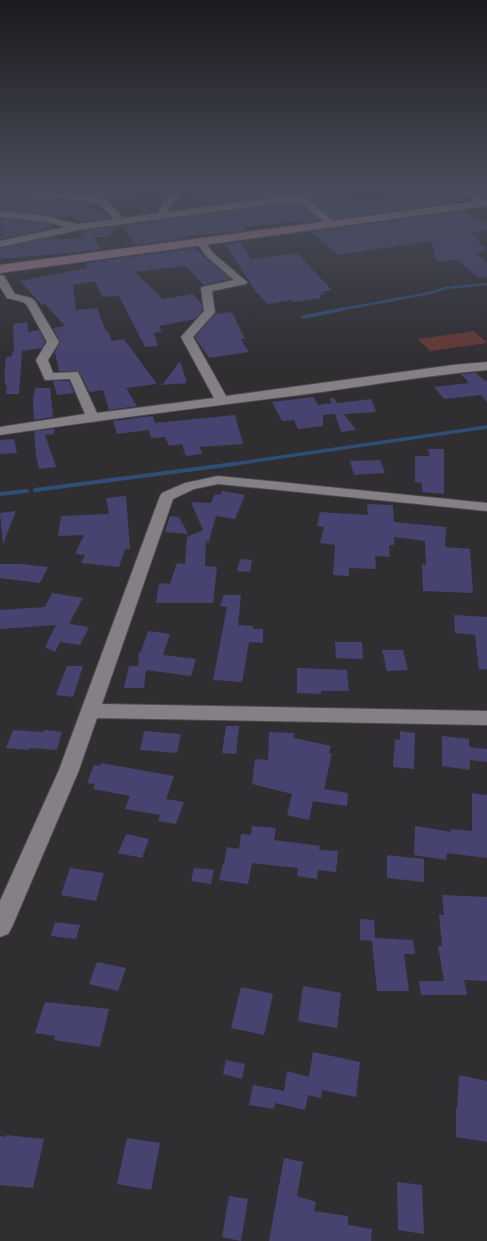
<svg xmlns="http://www.w3.org/2000/svg" width="487" height="1241" viewBox="0 0 487 1241" font-family="Ubuntu,sans-serif">
	<rect width="100%" height="100%" fill="#312e32"/>
	<polygon fill="#643935" points="474,331 487,343 430,351 418,339"/>
	<g fill="none" stroke-linecap="round" stroke-linejoin="round">
		<polyline stroke="#2f4e75" stroke-width="2.5" points="338,310 430,293 446,288 487,284"/>
		<g stroke="#2f4e75" stroke-width="3.5">
			<polyline points="303,317 344,309"/>
			<polyline points="227,465 487,427"/>
		</g>
		<g stroke="#2f4e75" stroke-width="4">
			<polyline points="35,490 234,464"/>
			<polyline points="0,494 27,491"/>
		</g>
	</g>
	<g fill="#474370">
		<polygon points="32,189 94,189 133,193 133,194 109,200 101,197"/>
		<polygon points="235,189 353,189 351,204 392,199 388,189 460,189 468,197 445,200 451,203 333,219 306,196 296,194 214,204 194,198 218,190 225,192"/>
		<polygon points="7,194 95,204 88,206 111,218 77,222 72,215 54,217 0,210 0,199"/>
		<polygon points="296,202 298,202 320,221 301,223 298,221 244,227 247,231 180,237 182,239 135,245 122,226"/>
		<polygon points="464,211 487,224 487,230 471,232 487,251 475,252 487,263 487,277 479,278 457,260 436,262 432,241 338,255 311,232"/>
		<polygon points="0,219 46,223 51,225 52,228 0,239 0,236 4,236 0,226"/>
		<polygon points="120,226 107,236 94,238 101,250 1,259 0,248 56,236 58,240 84,237 81,231"/>
		<polygon points="240,242 251,259 297,253 332,290 322,292 324,294 319,295 321,298 294,302 291,300 268,304 256,292 225,244"/>
		<polygon points="194,248 231,279 204,285 185,266 135,272 163,299 193,294 202,305 202,311 195,319 159,326 162,332 154,333 158,346 145,347 119,296 102,297 95,281 73,285 76,310 97,308 106,331 108,331 112,341 124,339 157,384 126,388 137,406 109,410 103,390 91,392 89,391 79,371 59,371 55,352 60,341 53,328 65,326 45,304 42,305 20,281 87,268 86,263"/>
		<polygon points="232,312 245,339 241,339 249,352 209,358 195,337 215,314"/>
		<polygon points="27,322 28,332 39,330 45,342 42,348 22,351 19,394 6,394 7,385 5,385 5,377 4,378 6,357 12,356 13,350 14,350 13,324"/>
		<polygon points="180,361 187,383 162,385"/>
		<polygon points="476,373 485,381 487,381 487,402 481,395 444,399 434,387 469,383 461,374"/>
		<polygon points="53,381 69,381 74,393 57,395"/>
		<polygon points="35,388 50,388 53,417 34,420 33,400"/>
		<polygon points="313,397 318,405 332,403 330,399 333,397 337,403 371,399 376,412 344,414 356,430 341,432 335,414 323,415 323,426 298,429 294,420 282,421 272,402"/>
		<polygon points="235,415 243,444 200,447 202,454 186,456 182,444 169,446 165,437 151,438 149,430 117,434 113,421 153,416 155,423"/>
		<polygon points="54,429 54,434 45,435 56,467 39,469 36,455 34,431"/>
		<polygon points="14,439 17,453 0,454 0,440"/>
		<polygon points="428,449 444,449 444,494 422,492 422,483 415,482 415,456 430,456"/>
		<polygon points="380,460 385,473 354,475 350,461"/>
		<polygon points="222,491 245,495 235,519 216,516 208,544 206,539 205,566 217,567 213,603 156,603 159,583 170,584 177,563 185,564 187,537 203,530 191,502 211,503 215,494 220,495"/>
		<polygon points="126,496 130,549 125,549 119,567 81,563 85,555 75,554 84,535 58,536 61,516 109,514 106,498"/>
		<polygon points="367,504 393,505 394,522 446,527 445,547 470,549 473,593 423,591 422,564 426,565 425,541 394,537 394,545 389,545 390,557 375,556 376,569 349,568 349,576 333,575 335,545 320,543 324,527 317,526 320,512 368,515"/>
		<polygon points="16,511 3,544 0,513"/>
		<polygon points="170,516 179,517 188,534 165,532"/>
		<polygon points="240,559 252,560 250,572 237,571"/>
		<polygon points="0,564 22,564 48,567 40,583 0,578"/>
		<polygon points="52,593 83,598 69,624 89,627 80,645 60,642 55,652 45,647 56,625 0,629 0,610 45,607"/>
		<polygon points="224,595 241,595 238,625 253,626 253,629 263,629 263,643 249,642 242,682 213,680 227,607 220,606"/>
		<polygon points="454,615 487,617 487,669 479,670 475,635 455,633"/>
		<polygon points="148,631 170,634 163,655 196,659 191,676 146,670 144,688 124,688 129,666 138,666 139,652 141,652"/>
		<polygon points="335,642 362,642 363,659 336,658"/>
		<polygon points="382,650 403,650 408,670 387,671"/>
		<polygon points="67,666 83,666 73,697 56,695"/>
		<polygon points="297,668 347,670 349,691 321,691 321,694 297,693"/>
		<polygon points="226,726 239,726 236,754 222,753"/>
		<polygon points="13,730 43,732 44,730 62,732 57,750 30,748 29,750 6,748"/>
		<polygon points="144,731 181,734 177,753 140,750"/>
		<polygon points="400,731 415,733 414,769 393,767 395,739 400,740"/>
		<polygon points="269,732 294,733 294,738 331,746 329,753 332,754 324,789 348,793 347,806 313,801 309,820 287,815 292,794 252,784 255,759 268,760"/>
		<polygon points="442,736 469,739 469,747 487,749 487,762 470,760 470,770 442,766"/>
		<polygon points="101,763 174,776 166,799 184,802 176,824 158,821 160,815 125,809 130,796 93,789 95,784 87,783 94,765 100,766"/>
		<polygon points="472,793 487,795 487,858 447,853 446,860 414,855 415,826 451,832 451,829 472,831"/>
		<polygon points="252,826 276,828 274,840 320,846 319,850 338,851 336,872 318,870 317,879 297,876 298,868 252,863 248,884 219,880 223,864 224,864 227,847 239,849 241,834 251,835"/>
		<polygon points="126,834 149,839 142,858 118,853"/>
		<polygon points="387,855 424,859 424,882 387,878"/>
		<polygon points="70,868 104,873 96,901 61,895"/>
		<polygon points="194,868 214,870 211,884 191,881"/>
		<polygon points="442,895 487,897 487,981 464,980 467,995 421,995 419,981 444,981 438,946 442,946 439,915 444,915"/>
		<polygon points="360,919 374,920 375,938 413,940 415,954 404,954 409,991 377,991 372,941 360,940"/>
		<polygon points="55,922 80,925 76,939 51,936"/>
		<polygon points="97,962 126,968 118,991 89,984"/>
		<polygon points="303,986 341,993 337,1028 298,1021"/>
		<polygon points="241,987 273,994 264,1035 231,1028"/>
		<polygon points="45,1002 109,1009 100,1047 54,1040 55,1036 35,1033"/>
		<polygon points="313,1052 360,1062 356,1097 322,1090 321,1098 308,1095 305,1110 275,1103 274,1109 249,1105 253,1085 284,1091 287,1071 309,1077"/>
		<polygon points="226,1060 245,1064 242,1079 223,1074"/>
		<polygon points="459,1075 487,1081 487,1142 456,1137 456,1109 457,1109"/>
		<polygon points="6,1135 44,1139 33,1188 0,1185 0,1136 6,1137"/>
		<polygon points="127,1138 160,1143 151,1190 117,1184"/>
		<polygon points="284,1158 303,1162 297,1196 316,1202 314,1211 348,1216 348,1225 372,1229 371,1241 269,1241"/>
		<polygon points="397,1182 422,1185 424,1234 398,1230"/>
		<polygon points="229,1196 248,1199 241,1241 222,1237"/>
	</g>
	<g fill="none" stroke-linecap="round" stroke-linejoin="round">
		<g stroke="#4d4a4d" stroke-width="2">
			<g id="street">
				<polygon points="0,189 22,189 101,198 108,201 123,218 159,213 159,211 163,203 178,189 186,189 170,206 168,212 296,195 305,197 338,225 333,228 330,227 299,201 296,201 78,230 0,247 0,241 65,227 46,222 0,217 0,211 46,216 77,224 114,219 99,203 4,192"/>
				<polygon points="461,189 470,189 487,202 487,206 481,206"/>
				<path d="M201 239 204 240 213 253 247 282 246 284 212 291 215 312 193 337 226 396 453 365 487 362V370C432 375 377 384 322 392 214 406 107 419 0 435V427L85 414 70 379 45 380 36 360 47 342 27 305 23 302 7 298 0 287V275L4 276 15 294 31 298 35 301 59 342 48 360 53 373 78 372 97 413 214 398 181 337 204 311 201 289 202 287 234 280 207 257 196 242Z"/>
				<polygon points="218,476 487,503 487,511 218,484 194,489 173,499 102,704 487,711 487,725 97,718 79,770 12,927 8,934 0,937 0,901 59,770 160,496 162,493 185,483"/>
			</g>
		</g>
		<g stroke="#4d4a4d" stroke-width="2">
			<polygon id="secondary" points="487,200 487,206 0,273 0,265"/>
		</g>
		<use href="#street" fill="#848085" fill-rule="evenodd"/>
		<use href="#secondary" fill="#9e778b" fill-rule="evenodd"/>
	</g>
	<linearGradient id="sky" x2="0" y2="1"><stop stop-color="#1b191c"/><stop offset="0.52" stop-color="#484c5a"/><stop offset="1" stop-color="#484c5a" stop-opacity="0"/></linearGradient>
	<rect width="487" height="362" fill="url(#sky)"/>
</svg>
